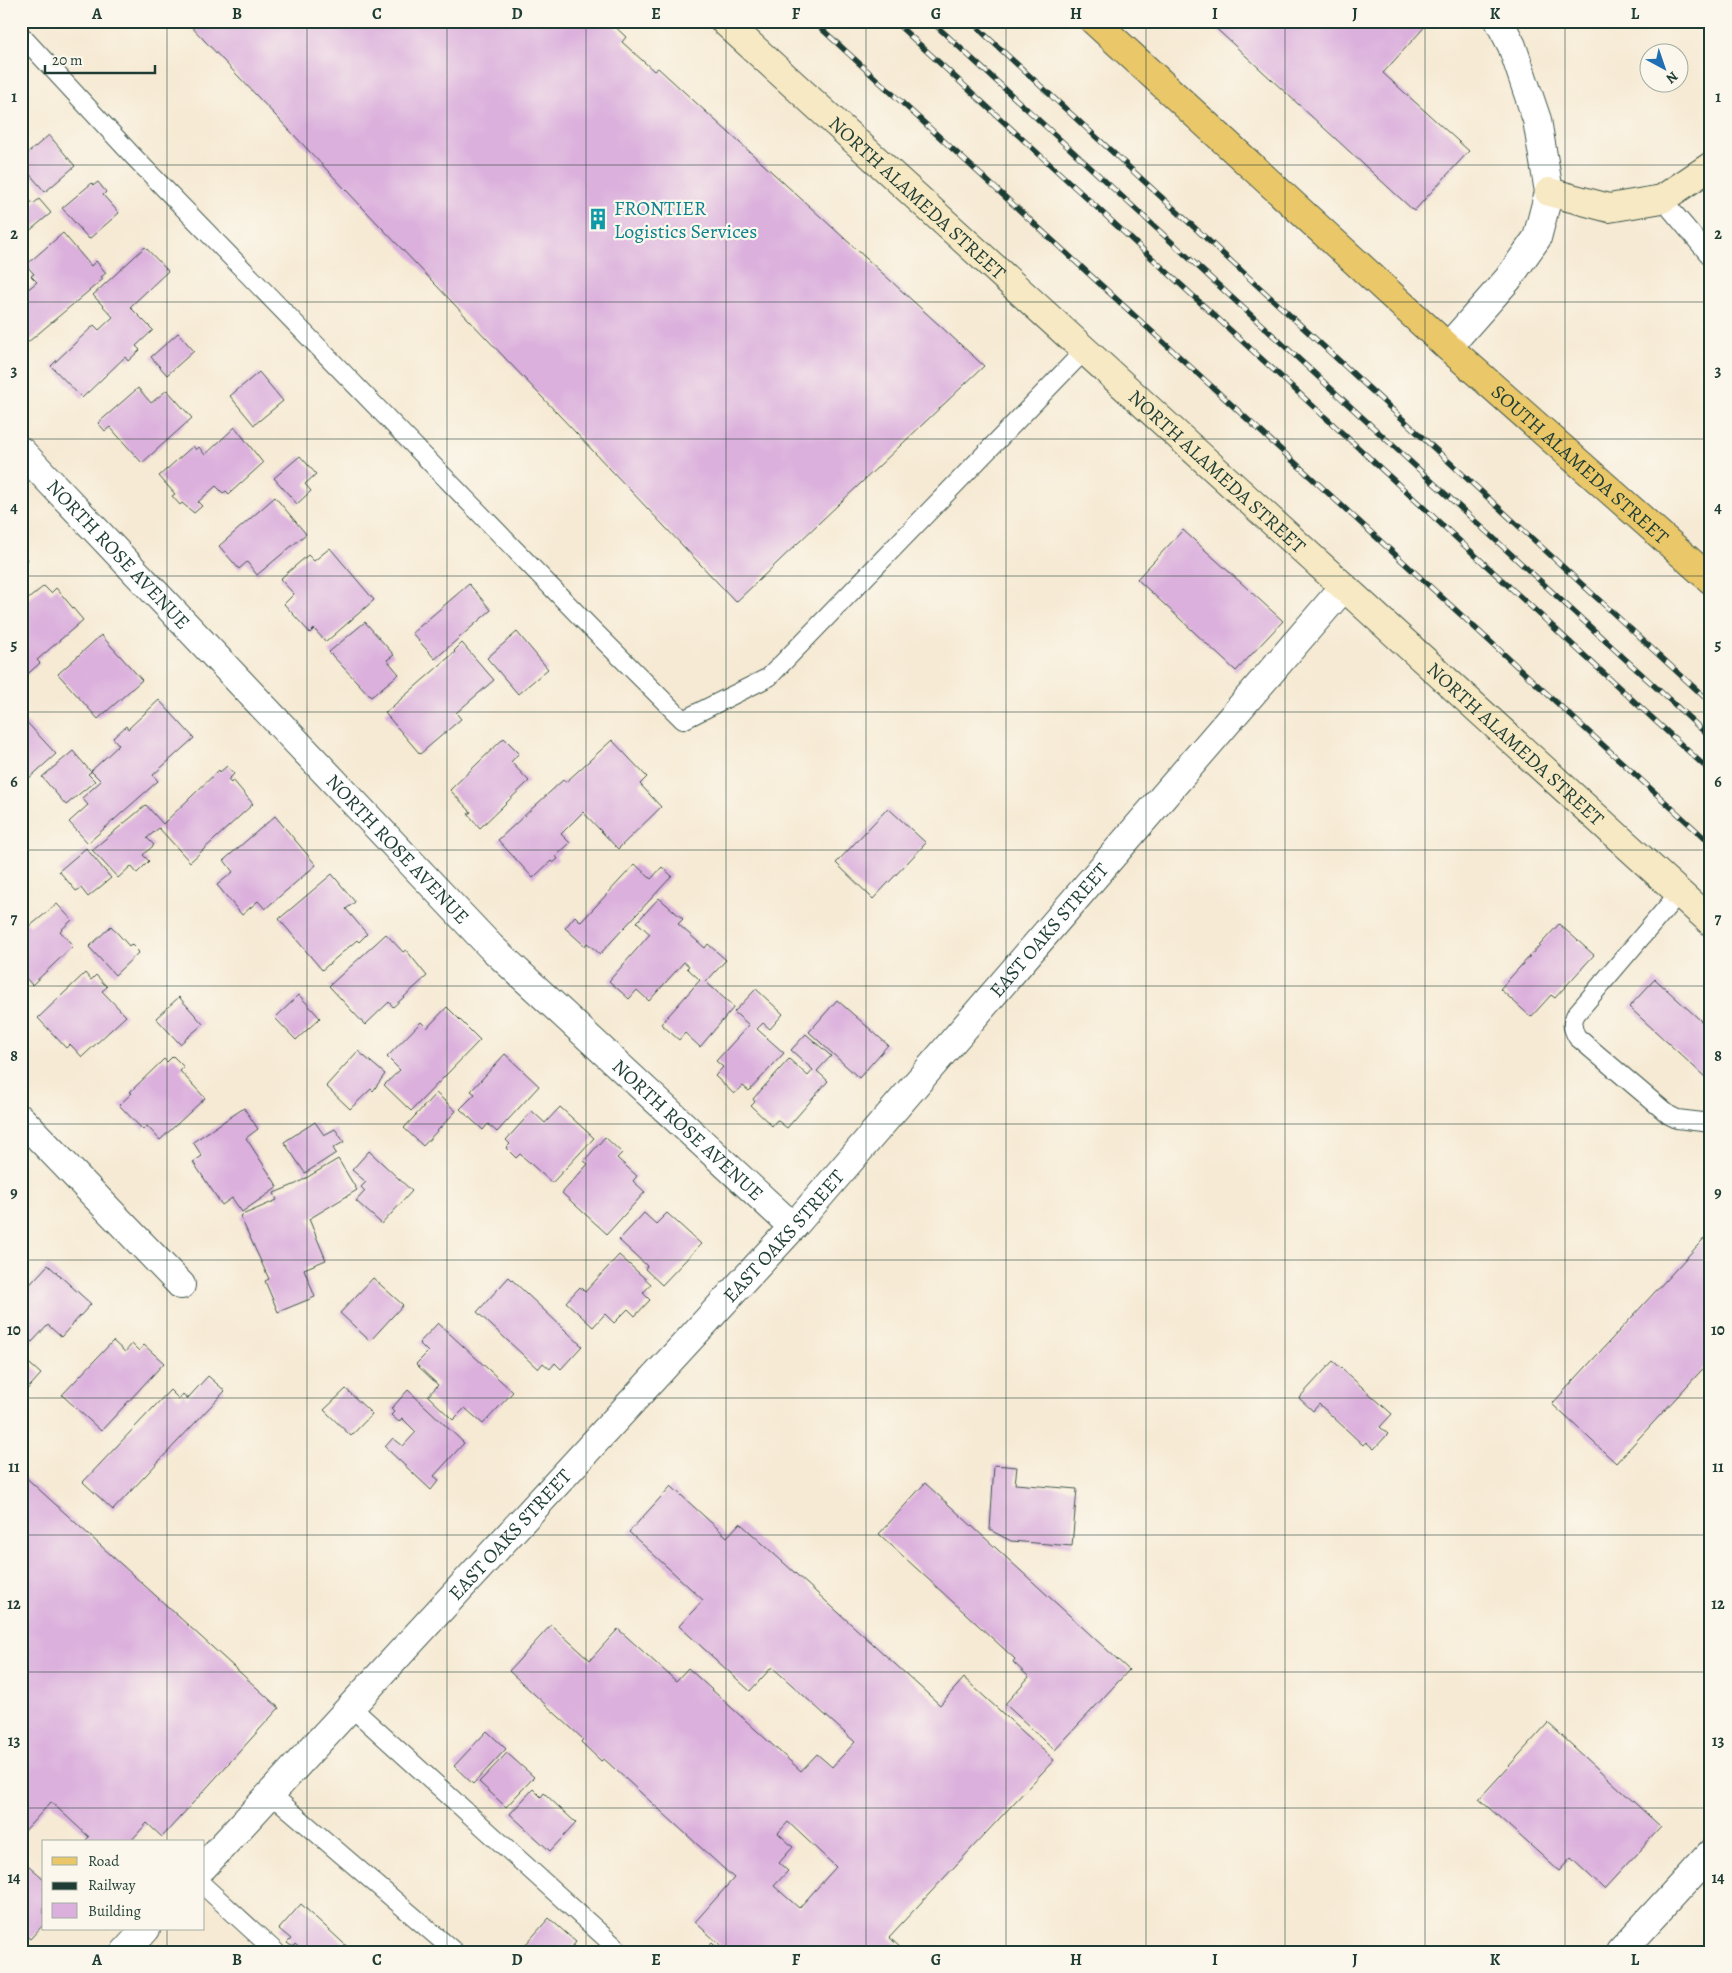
<svg xmlns="http://www.w3.org/2000/svg" width="1732" height="1973" viewBox="0 0 1732 1973" font-family="Alegreya,serif">
	<rect width="100%" height="100%" fill="#fbf7ec"/>
	<filter id="ink" filterUnits="userSpaceOnUse"><feTurbulence type="fractalNoise" baseFrequency=".02" numOctaves="2"/><feDisplacementMap in="SourceGraphic" scale="10" xChannelSelector="R" yChannelSelector="G"/><feConvolveMatrix kernelMatrix="1 2 1 2 8 2 1 2 1" color-interpolation-filters="sRGB"/></filter>
	<filter id="wash" filterUnits="userSpaceOnUse"><feTurbulence type="fractalNoise" baseFrequency=".0096" numOctaves="4" result="noise"/><feDisplacementMap in="SourceGraphic" scale="20" xChannelSelector="R" yChannelSelector="G"/><feGaussianBlur stdDeviation="1.12" result="paint"/><feColorMatrix in="noise" values="0 0 0 0 0 0 0 0 0 0 0 0 0 0 0 0 0 1.4 0 .05"/><feComposite in="paint" operator="in"/></filter>
	<g filter="url(#wash)">
		<rect width="100%" height="100%" fill="#f6ead4"/>
		<g id="blocks">
			<g fill="#dbb0dd" fill-rule="evenodd">
				<polygon points="186,21 609,21 626,37 622,42 654,71 658,68 984,366 736,602"/>
				<polygon points="1208,21 1430,21 1383,73 1469,151 1414,211"/>
				<polygon points="49,135 75,166 45,192 21,164 21,159"/>
				<polygon points="98,182 106,192 103,195 119,213 89,239 62,208 92,183 94,185"/>
				<polygon points="21,191 33,204 39,199 51,213 21,238"/>
				<polygon points="63,233 91,266 96,261 106,273 101,277 103,279 27,343 21,336 21,295 37,282 31,276 34,274 26,265"/>
				<polygon points="145,247 168,271 130,307 153,330 136,346 140,350 128,361 125,357 82,398 51,366 94,325 99,330 113,317 93,295"/>
				<polygon points="178,333 194,351 167,375 151,357"/>
				<polygon points="259,372 283,401 254,425 230,396"/>
				<polygon points="138,388 151,403 167,390 192,418 142,463 110,427 105,431 98,423"/>
				<polygon points="235,427 263,463 229,494 226,491 223,493 216,486 198,502 202,506 194,513 182,503 180,505 172,496 175,494 159,476 193,446 196,450 199,447 205,455"/>
				<polygon points="300,456 316,474 305,484 311,491 297,504 274,478"/>
				<polygon points="275,497 306,534 257,575 247,562 239,569 219,546"/>
				<polygon points="1183,530 1283,621 1236,671 1137,579"/>
				<polygon points="330,548 374,600 326,642 314,629 310,633 284,604 294,594 280,579 308,555 314,561"/>
				<polygon points="21,552 28,560 21,565"/>
				<polygon points="469,584 491,610 435,659 412,633"/>
				<polygon points="44,586 51,593 56,588 83,620 37,660 40,663 21,680 21,605"/>
				<polygon points="365,622 394,655 387,660 399,674 371,697 329,652"/>
				<polygon points="517,632 548,669 518,694 487,658"/>
				<polygon points="101,635 142,680 98,719 58,674"/>
				<polygon points="462,643 494,680 456,713 461,719 420,754 385,713 455,652 454,651"/>
				<polygon points="159,700 194,738 153,775 158,781 88,843 69,822 88,805 82,798 101,781 91,771 119,745 113,738 126,726 128,729"/>
				<polygon points="21,716 56,754 27,780 21,773"/>
				<polygon points="504,738 519,753 511,762 529,781 480,828 468,814 471,812 450,790"/>
				<polygon points="612,740 647,777 640,784 661,807 618,849 583,812 561,834 570,843 556,856 558,859 553,863 551,861 533,878 498,840 563,780 566,782"/>
				<polygon points="73,751 91,772 88,774 95,781 66,805 42,777"/>
				<polygon points="227,766 234,774 228,780 231,783 233,780 253,804 190,862 159,828 147,838 154,845 143,855 149,861 137,873 131,866 118,878 92,850 146,805 163,824 219,770 220,772"/>
				<polygon points="888,808 926,843 873,899 836,863"/>
				<polygon points="275,816 316,865 265,909 258,901 242,915 217,885 233,872 224,860"/>
				<polygon points="86,848 111,878 88,897 81,888 76,891 59,871"/>
				<polygon points="635,864 651,879 662,867 672,876 600,954 587,943 585,946 565,928 575,916 581,922"/>
				<polygon points="332,874 355,902 346,909 367,934 359,942 357,940 322,970 279,919"/>
				<polygon points="659,898 683,919 678,924 705,948 708,944 726,960 706,982 734,1007 700,1047 685,1033 679,1040 661,1024 700,980 687,968 689,966 684,962 649,1001 637,990 629,999 609,981 650,934 637,922"/>
				<polygon points="57,904 72,920 60,931 73,946 32,985 24,976 21,978 21,927 26,922 30,926"/>
				<polygon points="1559,924 1594,955 1555,998 1551,995 1531,1017 1500,989"/>
				<polygon points="111,926 129,946 131,944 139,952 115,975 89,947"/>
				<polygon points="386,934 403,952 406,950 427,976 393,1007 389,1002 365,1025 329,986"/>
				<polygon points="85,973 91,980 96,975 107,987 102,991 126,1016 82,1057 70,1044 66,1048 38,1018"/>
				<polygon points="1655,979 1711,1030 1711,1070 1705,1077 1629,1007"/>
				<polygon points="756,989 783,1014 770,1029 763,1023 757,1029 784,1053 749,1091 743,1086 734,1094 715,1076 723,1067 716,1061 749,1025 734,1012"/>
				<polygon points="299,995 320,1018 296,1040 275,1018"/>
				<polygon points="179,997 203,1024 180,1044 156,1018"/>
				<polygon points="837,1000 888,1045 859,1078 809,1032"/>
				<polygon points="447,1007 480,1040 411,1111 384,1085 400,1070 387,1057 421,1022 427,1028"/>
				<polygon points="806,1034 831,1056 817,1071 828,1081 787,1128 777,1120 772,1126 751,1106 755,1102 753,1099 789,1059 808,1076 813,1070 791,1050"/>
				<polygon points="358,1051 385,1074 373,1091 371,1089 350,1109 326,1086"/>
				<polygon points="505,1054 539,1086 497,1132 488,1124 483,1130 460,1109 475,1094 471,1091"/>
				<polygon points="173,1056 184,1067 180,1071 205,1098 160,1140 147,1126 143,1130 119,1105 132,1093 130,1092 164,1059 167,1062"/>
				<polygon points="436,1093 456,1111 423,1146 404,1128"/>
				<polygon points="560,1107 594,1138 552,1183 520,1154 516,1158 506,1148 510,1144 506,1140 532,1111 545,1123"/>
				<polygon points="244,1108 258,1129 246,1138 278,1187 242,1212 232,1198 222,1205 193,1162 202,1156 193,1142"/>
				<polygon points="315,1122 324,1135 335,1129 344,1142 333,1148 336,1153 305,1173 284,1142"/>
				<polygon points="605,1137 622,1153 617,1158 637,1176 633,1181 645,1192 607,1234 562,1193 588,1164 584,1161"/>
				<polygon points="369,1151 412,1191 382,1224 356,1201 365,1191 361,1187 366,1182 352,1170"/>
				<polygon points="338,1159 357,1190 309,1219 326,1260 304,1269 315,1297 278,1312 265,1281 269,1279 240,1216 277,1200 274,1193 296,1184"/>
				<polygon points="644,1213 656,1224 667,1213 701,1244 662,1285 645,1269 647,1266 619,1240"/>
				<polygon points="1711,1231 1711,1360 1616,1463 1552,1404"/>
				<polygon points="619,1255 651,1284 643,1293 650,1300 635,1316 628,1309 614,1323 605,1314 593,1327 566,1302 580,1287 585,1292"/>
				<polygon points="48,1265 91,1304 61,1337 48,1325 32,1342 21,1332 21,1294"/>
				<polygon points="509,1277 582,1346 561,1369 555,1363 550,1369 543,1363 538,1369 477,1312"/>
				<polygon points="373,1278 403,1305 370,1341 340,1313"/>
				<polygon points="438,1323 513,1392 483,1424 465,1408 453,1420 428,1396 438,1385 416,1364 428,1352 419,1343"/>
				<polygon points="113,1341 125,1352 132,1344 139,1351 144,1345 164,1363 101,1431 62,1395"/>
				<polygon points="21,1356 41,1374 21,1396"/>
				<polygon points="1333,1361 1392,1414 1380,1427 1388,1434 1374,1449 1366,1442 1363,1445 1319,1404 1313,1411 1299,1398"/>
				<polygon points="208,1376 225,1391 113,1510 83,1482 170,1390 179,1399 183,1394 187,1399"/>
				<polygon points="346,1389 372,1414 351,1436 324,1410"/>
				<polygon points="408,1390 464,1443 434,1476 439,1480 431,1490 385,1447 393,1438 403,1446 416,1432 402,1418 399,1422 391,1415 394,1412 391,1409"/>
				<polygon points="994,1465 1017,1467 1015,1484 1077,1489 1072,1546 1011,1541 990,1530"/>
				<polygon points="21,1473 279,1708 162,1837 147,1823 130,1842 88,1842 86,1840 89,1837 51,1802 21,1835"/>
				<polygon points="925,1483 1129,1670 1055,1750 1005,1704 1029,1677 1013,1662 1015,1659 879,1534"/>
				<path d="M671 1486 727 1537 740 1523 940 1705 964 1678 1054 1760 889 1937 905 1952H728L695 1922 734 1878 604 1759 601 1761 581 1742 583 1739 509 1671 551 1625 590 1660 618 1629 676 1681 688 1668 801 1771 817 1754 832 1767 855 1742 772 1667 750 1691 679 1626 703 1600 629 1532ZM788 1822 836 1867 799 1908 774 1886 788 1871 779 1863 793 1847 778 1833Z"/>
				<polygon points="1548,1723 1661,1827 1604,1889 1571,1858 1559,1871 1479,1799"/>
				<polygon points="487,1731 506,1749 473,1784 454,1766"/>
				<polygon points="507,1753 534,1777 506,1807 479,1782"/>
				<polygon points="533,1789 541,1797 544,1793 576,1823 550,1851 510,1814"/>
				<polygon points="21,1859 44,1879 44,1924 30,1939 21,1931"/>
				<polygon points="301,1904 353,1952 304,1952 295,1944 293,1947 287,1943 291,1939 279,1929"/>
				<polygon points="549,1918 576,1942 568,1952 519,1952"/>
				<polygon points="712,1943 721,1952 703,1952"/>
			</g>
		</g>
	</g>
	<g filter="url(#ink)">
		<use href="#blocks" fill-opacity="0" stroke="#3f574c" stroke-width="1"/>
		<g fill="none" stroke-linecap="round" stroke-linejoin="round">
			<g stroke="#3f574c" stroke-width="20">
				<g id="lane">
					<polyline points="21,35 133,156 590,627 683,720 769,677 1084,351"/>
					<polyline points="1662,199 1711,257"/>
					<path d="M1679 893 1576 1014C1571 1024 1572 1028 1577 1037L1669 1115 1677 1119 1711 1123"/>
					<polyline points="351,1707 621,1952"/>
					<polyline points="271,1794 455,1952"/>
					<polyline points="204,1886 276,1952"/>
					<polyline points="21,1951 22,1952"/>
				</g>
			</g>
			<g stroke="#3f574c" stroke-width="30">
				<g id="street">
					<polyline points="1448,347 1508,279 1537,238 1549,192 1537,120 1512,46 1499,21"/>
					<path id="s1" d="M21 451 491 947 793 1227"/>
					<polyline points="21,1119 181,1285"/>
					<path id="s2" d="M204 1866 793 1227 1343 588"/>
					<polyline points="125,1952 146,1929"/>
					<polyline points="1620,1952 1711,1853"/>
				</g>
			</g>
			<g stroke="#3f574c" stroke-width="30">
				<g id="secondary">
					<path id="s3" d="M724 21 1711 922"/>
					<polyline points="1549,192 1609,208 1662,199 1711,166"/>
				</g>
			</g>
			<g stroke="#3f574c" stroke-width="30">
				<g id="primary">
					<path id="s4" d="M1094 21 1448 347 1711 580"/>
				</g>
			</g>
			<use href="#lane" stroke="#fff" stroke-width="18"/>
			<use href="#street" stroke="#fff" stroke-width="28"/>
			<use href="#secondary" stroke="#f7e9c3" stroke-width="28"/>
			<use href="#primary" stroke="#eac769" stroke-width="28"/>
			<g stroke="#1f3d34" stroke-width="5.5">
				<g id="rail">
					<polyline points="813,21 1711,844"/>
					<polyline points="894,21 1711,772"/>
					<polyline points="931,21 1711,738"/>
					<polyline points="970,21 1711,703"/>
				</g>
			</g>
			<use href="#rail" stroke="#fbf7ec" stroke-width="4" stroke-dasharray="11" stroke-linecap="butt"/>
		</g>
	</g>
	<path fill="none" stroke="#1f3d34" stroke-width="1" stroke-opacity="0.55" d="M167 21V1842M307 21V1952M447 21V1952M586 21V1952M726 21V1952M866 21V1952M1006 21V1952M1146 21V1952M1285 21V1952M1425 21V1952M1565 21V1952M21 165H1711M21 302H1711M21 439H1711M21 576H1711M21 712H1711M21 850H1711M21 986H1711M21 1124H1711M21 1260H1711M21 1398H1711M21 1535H1711M21 1672H1711M21 1808H1711M167 1929V1952"/>
	<defs>
		<g id="building-bare" transform="scale(1.725)"><path d="M-4-6H4V6H1V3H-1V6H-4ZM-2.5-4.3h1.7v1.8h-1.7ZM.8-4.3h1.7v1.8H.8ZM-2.5-1h1.7V.8h-1.7ZM.8-1h1.7V.8H.8Z" fill="#0f9aa8" stroke="#fbf7ec" stroke-width="2.5" paint-order="stroke"/></g>
	</defs>
	<g fill-rule="evenodd">
		<use href="#building-bare" x="598" y="219"/>
	</g>
	<g text-anchor="middle" dominant-baseline="central" stroke-width="4.5" stroke-linejoin="round" paint-order="stroke">
		<g font-size="20" fill="#1f3d34" stroke="#fbf7ec">
			<text stroke="none"><textPath href="#s3" startOffset="262">NORTH ALAMEDA STREET</textPath></text>
			<text stroke="none"><textPath href="#s4" startOffset="658">SOUTH ALAMEDA STREET</textPath></text>
			<text stroke="none"><textPath href="#s3" startOffset="668">NORTH ALAMEDA STREET</textPath></text>
			<text stroke="none"><textPath href="#s1" startOffset="142">NORTH ROSE AVENUE</textPath></text>
			<text stroke="none"><textPath href="#s3" startOffset="1072">NORTH ALAMEDA STREET</textPath></text>
			<text stroke="none"><textPath href="#s1" startOffset="548">NORTH ROSE AVENUE</textPath></text>
			<text stroke="none"><textPath href="#s2" startOffset="1261">EAST OAKS STREET</textPath></text>
			<text stroke="none"><textPath href="#s1" startOffset="952">NORTH ROSE AVENUE</textPath></text>
			<text stroke="none"><textPath href="#s2" startOffset="856">EAST OAKS STREET</textPath></text>
			<text stroke="none"><textPath href="#s2" startOffset="451">EAST OAKS STREET</textPath></text>
		</g>
		<g font-size="20" fill="#0d838f" stroke="#fbf7ec" text-anchor="start">
			<text x="614" y="208">FRONTIER<tspan x="614" dy="23">Logistics Services</tspan></text>
		</g>
	</g>
	<rect width="1732" height="1973" fill="none" stroke="#fbf7ec" stroke-width="55"/>
	<rect x="42" y="1840" width="162" height="90" fill="#fbf7ec" stroke="#a3ada2"/>
	<rect x="52" y="1857" width="25" height="8" fill="#eac769" stroke="#a3ada2"/>
	<text x="88" y="1866" font-size="15" fill="#1f3d34">Road</text>
	<rect x="52" y="1882" width="25" height="8" fill="#1f3d34" stroke="#a3ada2"/>
	<text x="88" y="1890" font-size="15" fill="#1f3d34">Railway</text>
	<rect x="52" y="1903" width="25" height="15" fill="#dbb0dd" stroke="#a3ada2"/>
	<text x="88" y="1916" font-size="15" fill="#1f3d34">Building</text>
	<g transform="translate(1664 68) rotate(140)"><circle r="24" fill="#fbf7ec" stroke="#a3ada2"/>
	<path d="M0-4L9 19L0 12L-9 19Z" fill="#1f6fb2"/>
	<text y="-8" font-size="14" font-weight="bold" text-anchor="middle" fill="#1f3d34">N</text>
	</g>
	<path d="M45 65v8h110v-8" fill="none" stroke="#1f3d34" stroke-width="2.5"/>
	<text x="52" y="65" font-size="15" fill="#1f3d34" stroke="#fbf7ec" stroke-width="4" paint-order="stroke">20 m</text>
	<rect x="28" y="28" width="1676" height="1918" fill="none" stroke="#1f3d34" stroke-width="2"/>
	<g font-size="16" text-anchor="middle" font-weight="bold" fill="#1f3d34">
		<text x="97" y="19">A</text>
		<text x="237" y="19">B</text>
		<text x="377" y="19">C</text>
		<text x="517" y="19">D</text>
		<text x="656" y="19">E</text>
		<text x="796" y="19">F</text>
		<text x="936" y="19">G</text>
		<text x="1076" y="19">H</text>
		<text x="1215" y="19">I</text>
		<text x="1355" y="19">J</text>
		<text x="1495" y="19">K</text>
		<text x="1635" y="19">L</text>
		<text x="14" y="102">1</text>
		<text x="1718" y="102">1</text>
		<text x="14" y="239">2</text>
		<text x="1718" y="239">2</text>
		<text x="14" y="376">3</text>
		<text x="1718" y="376">3</text>
		<text x="14" y="513">4</text>
		<text x="1718" y="513">4</text>
		<text x="14" y="650">5</text>
		<text x="1718" y="650">5</text>
		<text x="14" y="787">6</text>
		<text x="1718" y="787">6</text>
		<text x="14" y="924">7</text>
		<text x="1718" y="924">7</text>
		<text x="14" y="1061">8</text>
		<text x="1718" y="1061">8</text>
		<text x="14" y="1198">9</text>
		<text x="1718" y="1198">9</text>
		<text x="14" y="1335">10</text>
		<text x="1718" y="1335">10</text>
		<text x="14" y="1472">11</text>
		<text x="1718" y="1472">11</text>
		<text x="14" y="1609">12</text>
		<text x="1718" y="1609">12</text>
		<text x="14" y="1746">13</text>
		<text x="1718" y="1746">13</text>
		<text x="14" y="1883">14</text>
		<text x="1718" y="1883">14</text>
		<text x="97" y="1965">A</text>
		<text x="237" y="1965">B</text>
		<text x="377" y="1965">C</text>
		<text x="517" y="1965">D</text>
		<text x="656" y="1965">E</text>
		<text x="796" y="1965">F</text>
		<text x="936" y="1965">G</text>
		<text x="1076" y="1965">H</text>
		<text x="1215" y="1965">I</text>
		<text x="1355" y="1965">J</text>
		<text x="1495" y="1965">K</text>
		<text x="1635" y="1965">L</text>
	</g>
</svg>
